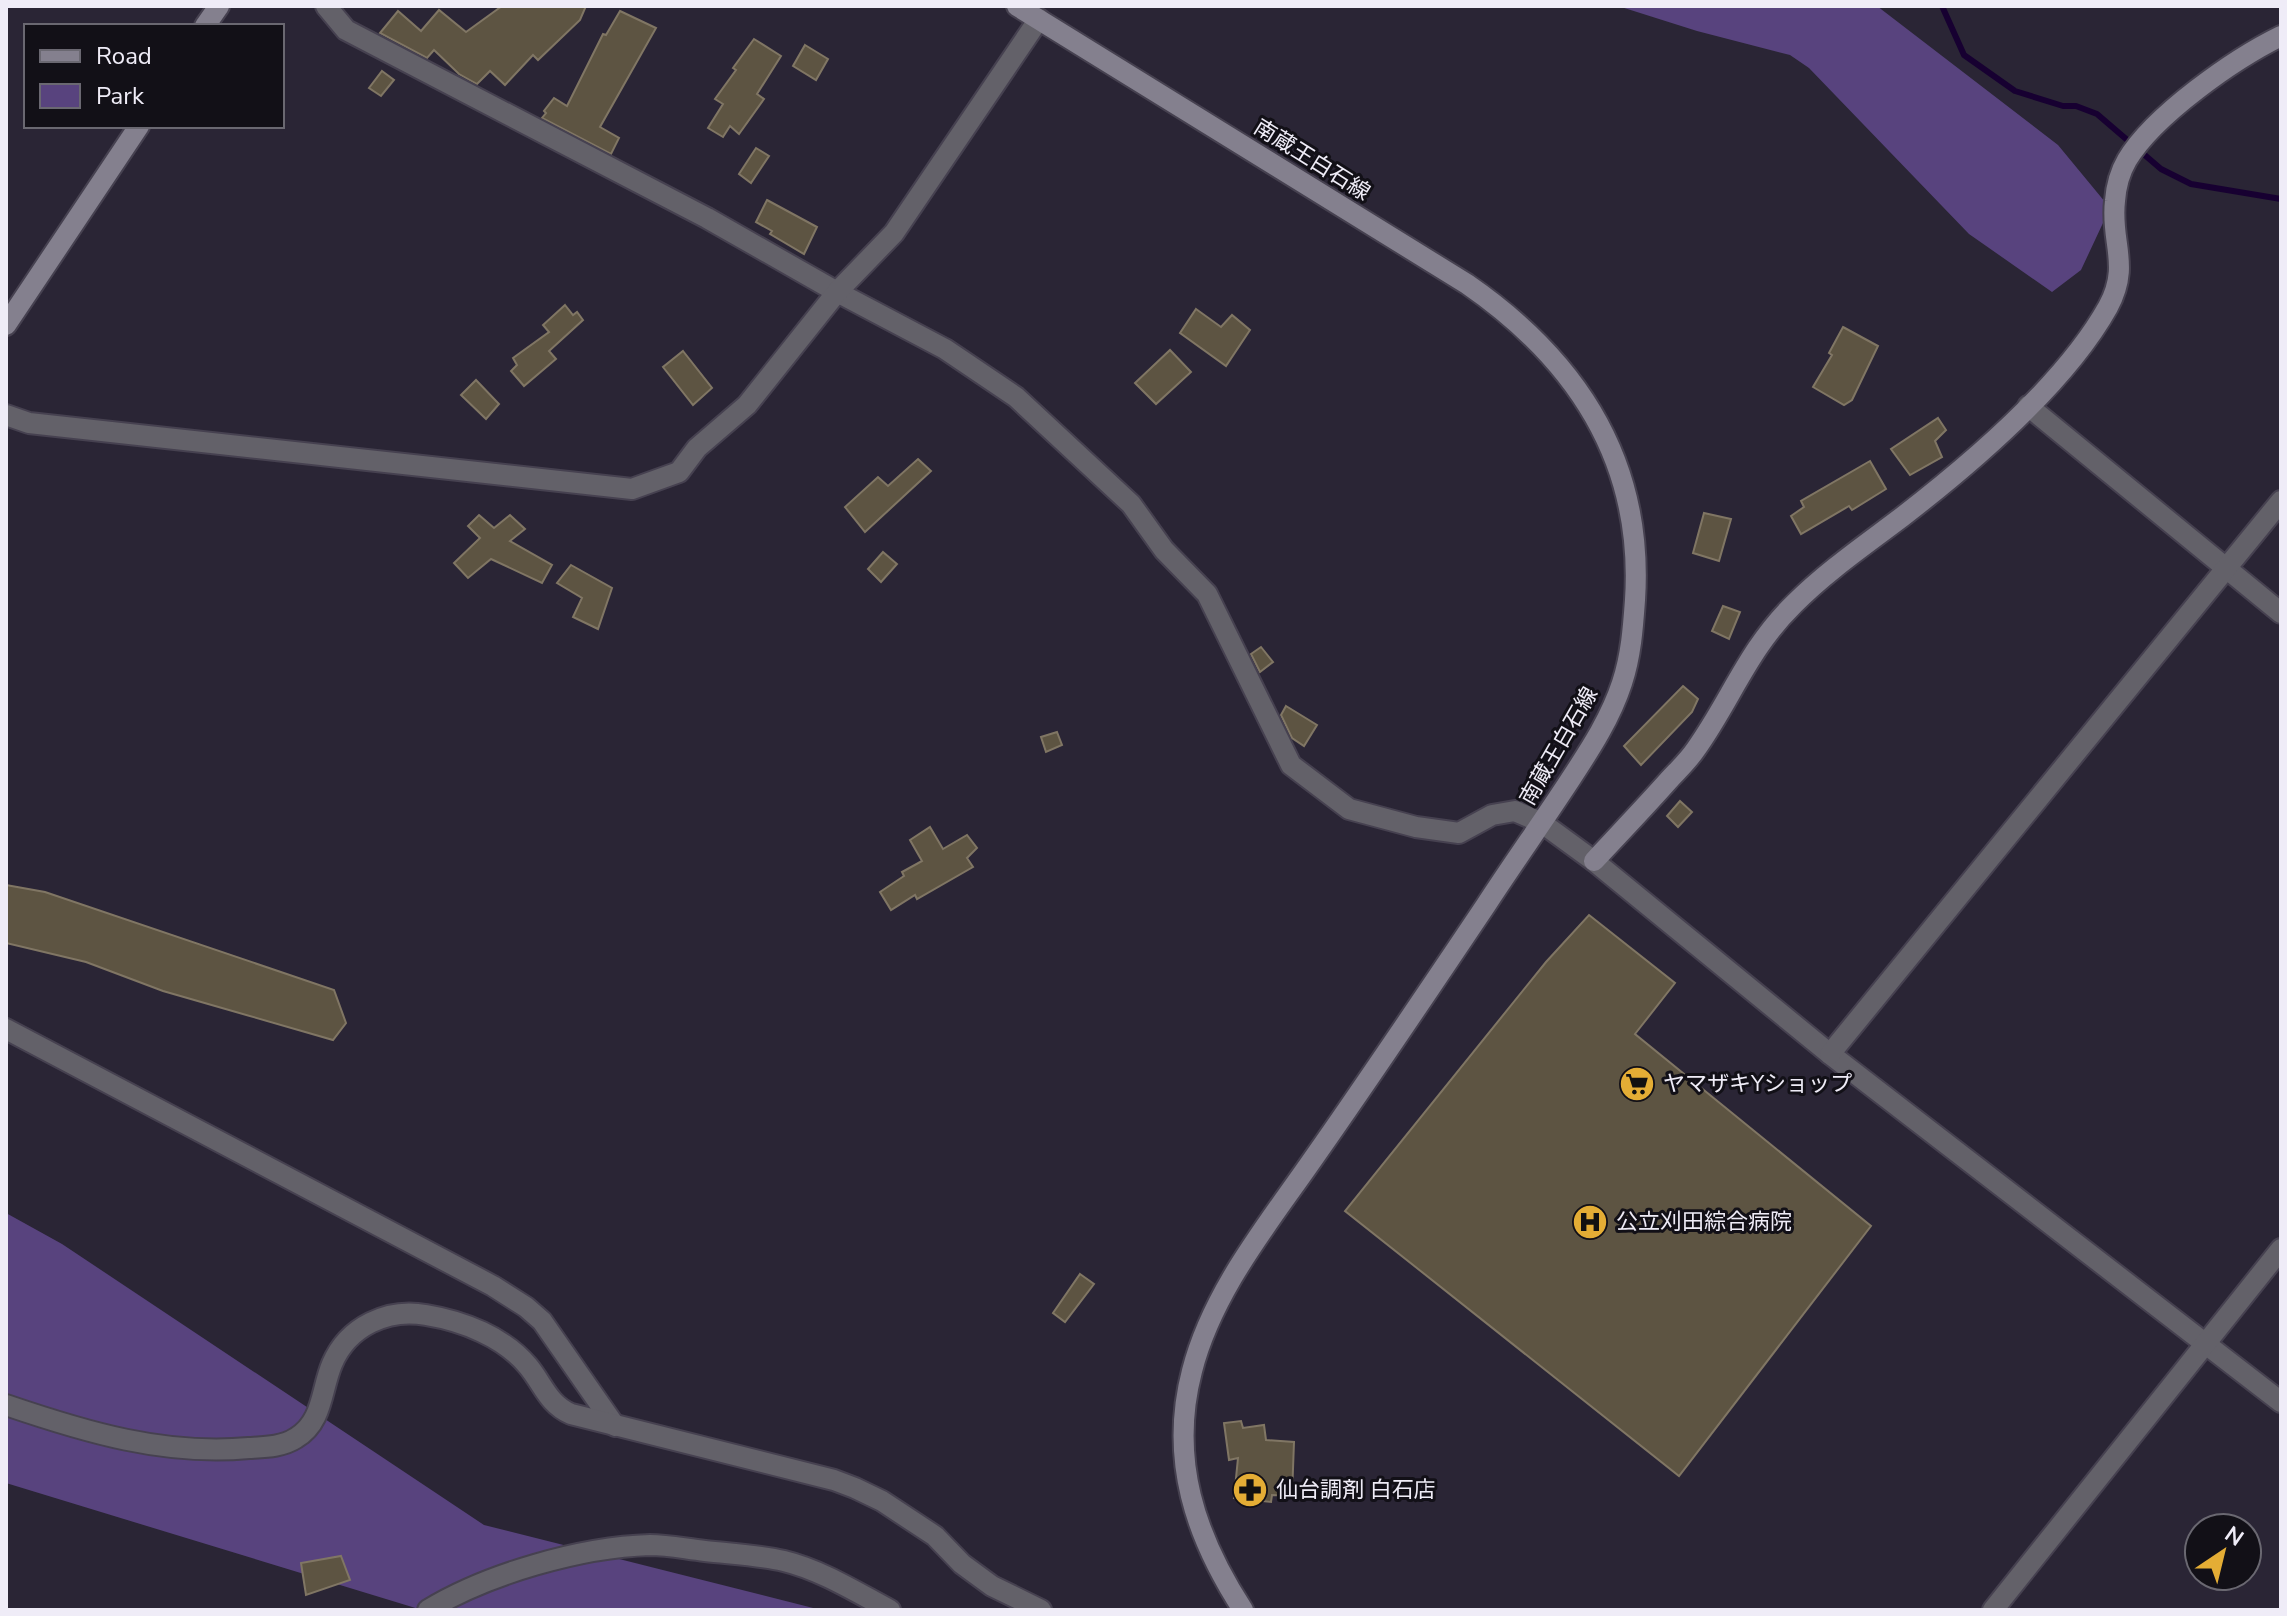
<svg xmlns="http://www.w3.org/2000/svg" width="2287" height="1616" viewBox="0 0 2287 1616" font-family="'Nunito Sans','Noto Sans JP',sans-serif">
	<rect width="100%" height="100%" fill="#2a2535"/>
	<g fill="#58437e">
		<polygon points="1618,6 1877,6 2058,145 2110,208 2081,270 2052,292 1969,234 1809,68 1790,55 1697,31"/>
		<polygon points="6,1213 62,1244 484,1525 821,1610 422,1610 6,1483"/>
	</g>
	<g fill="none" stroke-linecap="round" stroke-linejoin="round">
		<polyline stroke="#170031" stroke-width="6" points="1942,6 1964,55 2015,91 2063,106 2076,106 2097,114 2161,169 2191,184 2281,199"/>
	</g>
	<g fill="#5d5442" stroke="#807664" stroke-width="2">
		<polygon points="502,6 586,6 580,20 538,60 533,55 505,85 490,71 477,84 459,74 434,50 427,58 380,33 398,11 421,31 439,10 466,32"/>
		<polygon points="620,11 656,28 600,127 619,138 611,154 542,118 546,113 544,111 554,98 567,106 603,34 606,35"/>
		<polygon points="754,39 781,56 757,94 764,99 739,134 730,126 723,137 708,128 723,104 715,99 736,70 733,68"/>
		<polygon points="805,45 828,59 816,80 793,66"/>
		<polygon points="382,71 394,80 381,96 369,88"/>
		<polygon points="756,148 769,156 751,183 739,174"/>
		<polygon points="767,200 817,227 804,254 770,234 772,231 756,222"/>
		<polygon points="565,305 573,315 577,312 583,320 549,351 556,359 524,386 511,371 517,365 513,358 549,332 543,325"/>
		<polygon points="1196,309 1221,327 1232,315 1250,330 1226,366 1180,333"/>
		<polygon points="1843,327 1878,346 1852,400 1844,405 1813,387 1832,355 1829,353"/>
		<polygon points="1170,350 1191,372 1156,404 1135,383"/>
		<polygon points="683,351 712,388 693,405 663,367"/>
		<polygon points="476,380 499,404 486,419 461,395"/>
		<polygon points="1938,418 1946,430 1935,441 1942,457 1910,475 1891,449"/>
		<polygon points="918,459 931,471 865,532 845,507 878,477 888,486"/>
		<polygon points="1870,461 1886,489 1852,510 1849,506 1801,534 1791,516 1804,507 1801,501"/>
		<polygon points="1704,513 1731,519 1719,561 1693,553"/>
		<polygon points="479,515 494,528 510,515 525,529 510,541 552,565 542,583 491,559 468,578 454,563 480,538 468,526"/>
		<polygon points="883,552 897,564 881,582 868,569"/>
		<polygon points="571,565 612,588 598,629 573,617 582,598 557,583"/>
		<polygon points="1723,606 1740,612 1729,639 1712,631"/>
		<polygon points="1261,647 1273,662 1260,672 1251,654"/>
		<polygon points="1683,686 1698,699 1692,712 1641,765 1624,746"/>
		<polygon points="1286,706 1317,725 1304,746 1292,738 1281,715"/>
		<polygon points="1057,732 1062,745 1046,752 1041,737"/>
		<polygon points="1680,801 1692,812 1678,827 1667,816"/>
		<polygon points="930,827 943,849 967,835 977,848 967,858 973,867 917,899 915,895 891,910 880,892 904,876 902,872 922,861 910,840"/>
		<polygon points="6,885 45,892 334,990 346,1023 333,1040 163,991 86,962 6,943"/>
		<polygon points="1589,915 1675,983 1635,1034 1871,1226 1679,1476 1345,1211 1546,962"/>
		<polygon points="1080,1274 1094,1284 1065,1322 1053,1313"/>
		<polygon points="1241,1421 1243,1428 1264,1425 1266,1440 1294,1442 1292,1496 1272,1495 1271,1502 1234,1498 1238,1458 1229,1460 1224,1423"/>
		<polygon points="341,1556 350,1580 306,1595 301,1563"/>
	</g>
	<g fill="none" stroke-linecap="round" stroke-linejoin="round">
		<g stroke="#464150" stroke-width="24">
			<g id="street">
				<polyline points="326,6 346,30 707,218 837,292 945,349 1016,397 1131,504 1164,550 1207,594 1291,765 1349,809 1416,827 1459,833 1492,815 1515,811 1542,823 1594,861 1830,1054 2281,1402"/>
				<polyline points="2028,406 2281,613"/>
				<polyline points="6,415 29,423 632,489 679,472 697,448 747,405 837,292 894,233 1039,19"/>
				<polyline points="6,1029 493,1286 526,1307 542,1321 615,1426"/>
				<polyline points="1830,1054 2281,501"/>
				<path d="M6 1405C85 1432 165 1456 249 1448 265 1447 282 1447 296 1438 323 1422 321 1390 332 1364 348 1326 388 1308 426 1315 463 1321 504 1337 528 1366 543 1384 548 1404 571 1414L834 1480 855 1488 882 1501 935 1536 962 1564 992 1586 1041 1610"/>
				<path d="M428 1610C487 1574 581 1547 650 1545 669 1545 686 1549 705 1551 731 1554 758 1555 784 1561 821 1570 856 1592 890 1610"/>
				<polyline points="1993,1610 2281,1249"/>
			</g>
		</g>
		<g stroke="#464150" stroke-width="24">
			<g id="secondary">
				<path d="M1017 6 1467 284C1577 360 1644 462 1635 600 1633 628 1631 656 1622 683 1611 717 1591 748 1572 777 1544 820 1514 862 1486 905 1429 990 1372 1075 1313 1159 1268 1224 1212 1292 1192 1371 1169 1459 1195 1536 1243 1610"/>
				<polyline points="205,26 219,6"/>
				<polyline points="6,325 139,126"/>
				<path d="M1594 861C1619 834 1644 808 1668 781 1677 771 1688 761 1696 749 1731 700 1748 649 1794 604 1827 571 1865 545 1902 517 1972 463 2065 384 2108 307 2131 265 2110 242 2115 201 2116 187 2120 172 2127 160 2154 115 2234 59 2281 36"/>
			</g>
		</g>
		<use href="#street" stroke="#636169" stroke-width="20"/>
		<use href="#secondary" stroke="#84808e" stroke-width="20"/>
	</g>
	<defs>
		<g id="supermarket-disc" transform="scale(1.8)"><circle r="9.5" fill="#e4ad35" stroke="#121017"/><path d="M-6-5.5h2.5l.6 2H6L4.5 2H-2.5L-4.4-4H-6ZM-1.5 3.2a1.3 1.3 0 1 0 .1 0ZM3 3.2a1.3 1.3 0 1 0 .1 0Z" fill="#111"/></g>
		<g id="hospital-disc" transform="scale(1.8)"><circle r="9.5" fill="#e4ad35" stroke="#121017"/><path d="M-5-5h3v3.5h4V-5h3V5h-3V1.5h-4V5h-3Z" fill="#111"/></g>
		<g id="pharmacy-disc" transform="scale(1.8)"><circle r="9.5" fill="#e4ad35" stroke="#121017"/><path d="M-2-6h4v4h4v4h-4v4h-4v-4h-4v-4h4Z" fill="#111"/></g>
	</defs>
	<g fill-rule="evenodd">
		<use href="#supermarket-disc" x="1637" y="1084"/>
		<use href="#hospital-disc" x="1590" y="1222"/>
		<use href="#pharmacy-disc" x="1250" y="1490"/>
	</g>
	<g text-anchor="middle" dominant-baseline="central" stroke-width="6" stroke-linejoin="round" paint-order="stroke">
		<g font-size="22" fill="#efecf7" stroke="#121017">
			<text transform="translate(1312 160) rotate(32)">南蔵王白石線</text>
			<text transform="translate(1559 746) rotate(-60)">南蔵王白石線</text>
		</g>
		<g font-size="22" fill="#efecf7" stroke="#121017" text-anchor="start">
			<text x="1663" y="1084">ヤマザキYショップ</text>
			<text x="1616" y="1222">公立刈田綜合病院</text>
			<text x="1276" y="1490">仙台調剤 白石店</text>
		</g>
	</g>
	<rect width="2287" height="1616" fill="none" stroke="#efecf7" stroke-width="16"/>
	<rect x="24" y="24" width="260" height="104" fill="#121017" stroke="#6a6871" stroke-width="2"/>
	<rect x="40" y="50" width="40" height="12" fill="#84808e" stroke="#6a6871" stroke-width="2"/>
	<text x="96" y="64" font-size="24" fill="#efecf7">Road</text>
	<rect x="40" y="84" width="40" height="24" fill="#58437e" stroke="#6a6871" stroke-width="2"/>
	<text x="96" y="104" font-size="24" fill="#efecf7">Park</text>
	<g transform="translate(2223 1552) rotate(35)"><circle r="38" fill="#121017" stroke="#6a6871" stroke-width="2"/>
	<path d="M0-6L14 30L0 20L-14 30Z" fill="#e4ad35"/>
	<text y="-12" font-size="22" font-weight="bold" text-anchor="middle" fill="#efecf7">N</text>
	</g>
</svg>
